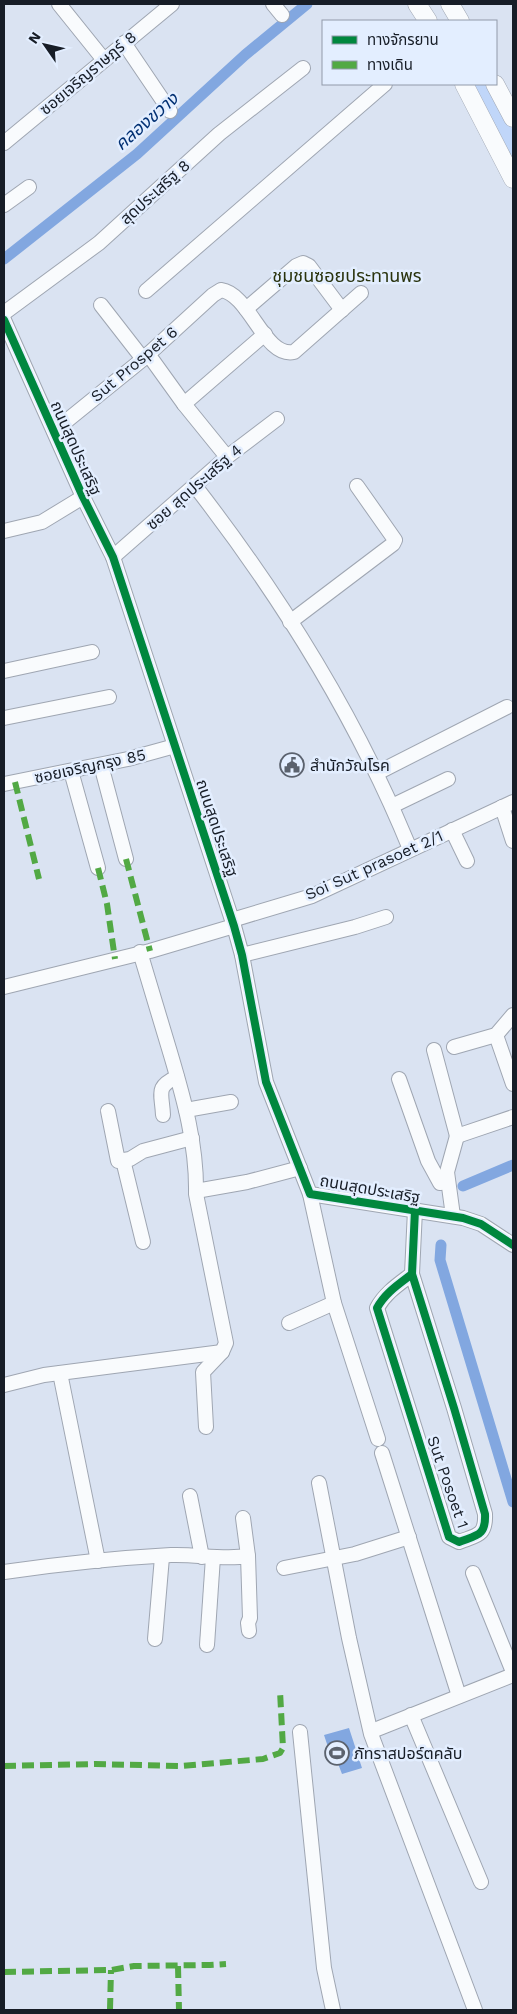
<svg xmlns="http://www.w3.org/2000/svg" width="517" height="2014" viewBox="0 0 517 2014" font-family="'Work Sans','Noto Sans Thai',sans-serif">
	<rect width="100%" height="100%" fill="#dae3f2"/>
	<polygon fill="#c0d6f9" points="470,84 488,84 513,131 513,164"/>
	<polygon fill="#82a7e0" points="349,1728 362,1768 342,1774 337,1761 333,1762 324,1735"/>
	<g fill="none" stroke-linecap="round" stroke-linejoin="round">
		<g stroke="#82a7e0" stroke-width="11">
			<polyline points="4,259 137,154 245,55 307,4"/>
			<polyline points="463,1186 513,1165"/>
			<polyline points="441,1245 440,1260 513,1502"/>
		</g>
		<g stroke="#9fa6b2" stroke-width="16">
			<g id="minor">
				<polyline points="59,4 104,60"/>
				<polyline points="273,4 282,15"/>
				<polyline points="124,43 170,111"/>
				<polyline points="4,143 172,4"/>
				<polyline points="4,205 29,187"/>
				<polyline points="146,291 385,84"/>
				<polyline points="101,305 143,359"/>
				<polyline points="246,309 296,266 303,263 309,266 342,310"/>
				<polyline points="4,313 99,243 219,134 303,68"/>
				<polyline points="4,320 83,497 113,557 234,926 242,955 266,1082 310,1194 463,1218 481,1224 513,1245"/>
				<polyline points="148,354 184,404 227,457"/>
				<polyline points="184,404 265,334"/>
				<path d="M54 431 143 359 213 295 221 290C250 294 264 358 294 352L361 293"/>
				<path d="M195 486C281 597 357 719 410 849"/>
				<polyline points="4,531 42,522 83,497"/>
				<polyline points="113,557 227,457 277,419"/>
				<polyline points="290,622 393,544 395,540 357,486"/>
				<polyline points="4,671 92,652"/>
				<polyline points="4,718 109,697"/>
				<polyline points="101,765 126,859"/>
				<polyline points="71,771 98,868"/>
				<polyline points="377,773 507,707"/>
				<polyline points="4,784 128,759 175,746"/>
				<polyline points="392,806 448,779"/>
				<polyline points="502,807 513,841"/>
				<polyline points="452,830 467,861"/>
				<polyline points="232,920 312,896 513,802"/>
				<path d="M140 952C150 986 160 1019 170 1052 184 1099 197 1145 196 1194L226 1343 222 1352 203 1372 206 1427"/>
				<polyline points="242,955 355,927 386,917"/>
				<polyline points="4,987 150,951 234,926"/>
				<polyline points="496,1035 513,1084"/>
				<polyline points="454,1047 496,1035 513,1015"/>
				<polyline points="434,1050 457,1136 513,1117"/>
				<polyline points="399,1079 428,1161 440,1183 448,1182"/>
				<polyline points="186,1110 231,1102"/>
				<polyline points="108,1111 118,1161 130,1159 143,1151 192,1138"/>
				<path d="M163 1115C162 1093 155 1087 177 1077"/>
				<polyline points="123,1160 143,1242"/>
				<polyline points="196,1191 247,1182 300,1168"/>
				<polyline points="310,1194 334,1303 378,1439"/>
				<polyline points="453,1216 447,1172 457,1136"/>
				<path d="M412 1274C399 1284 385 1293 377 1308L449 1537 459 1542C477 1535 486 1536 485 1514L454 1408 412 1274 415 1210"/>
				<polyline points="289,1323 334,1303"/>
				<polyline points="60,1373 98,1561"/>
				<polyline points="4,1385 44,1375 222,1352"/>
				<polyline points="382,1453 459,1696"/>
				<polyline points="319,1483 349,1638 371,1734 475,2010"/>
				<polyline points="190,1496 202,1557"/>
				<polyline points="243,1518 248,1556"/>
				<polyline points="284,1568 355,1554 409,1537"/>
				<path d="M4 1572C59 1564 116 1558 171 1555 197 1554 223 1560 248 1556L250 1618 248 1623 249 1631"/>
				<polyline points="473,1573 513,1672"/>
				<polyline points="155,1639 162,1557"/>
				<polyline points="207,1645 213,1557"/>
				<polyline points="411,1715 481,1882"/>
				<polyline points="372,1731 513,1675"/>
				<polyline points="300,1732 324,1968 333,2010"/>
			</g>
		</g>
		<g stroke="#9fa6b2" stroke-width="19">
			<g id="major">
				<polyline points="417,4 428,21"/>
				<polyline points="450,4 460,21"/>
				<polyline points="464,84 513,179"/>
				<polyline points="495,84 513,118"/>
			</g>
		</g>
		<use href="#minor" stroke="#f9fbfd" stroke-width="14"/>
		<use href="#major" stroke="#f9fbfd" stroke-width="18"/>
		<g stroke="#52a944" stroke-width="6" stroke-dasharray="12 6" stroke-linecap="butt">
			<polyline points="15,782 39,879"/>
			<polyline points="126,859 150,951"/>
			<polyline points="98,868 107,904 115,959"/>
			<polyline points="4,1766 95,1764 180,1766 263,1759 280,1753 283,1748 280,1691"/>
			<polyline points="178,1966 179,2010"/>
			<polyline points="4,1972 111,1970 134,1966 210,1965 226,1964"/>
			<polyline points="110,2010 111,1970"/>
		</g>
		<g stroke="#e3eeff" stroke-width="11">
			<g id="cycleway">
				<polyline points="4,320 83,497 113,557 234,926 242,955 266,1082 310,1194 463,1218 481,1224 513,1245"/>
				<path d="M412 1274C399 1284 385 1293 377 1308L449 1537 459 1542C477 1535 486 1536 485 1514L454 1408 412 1274 415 1210"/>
			</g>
		</g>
		<use href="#cycleway" stroke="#00873e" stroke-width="8"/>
	</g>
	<defs>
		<g id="civic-ring" transform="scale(1.25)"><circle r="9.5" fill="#e3eeff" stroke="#5b626e" stroke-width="1.5"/><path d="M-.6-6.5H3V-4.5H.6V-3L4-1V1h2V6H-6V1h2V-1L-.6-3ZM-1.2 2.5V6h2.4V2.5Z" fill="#5b626e"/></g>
		<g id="stadium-ring" transform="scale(1.25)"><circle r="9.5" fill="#e3eeff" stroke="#5b626e" stroke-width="1.5"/><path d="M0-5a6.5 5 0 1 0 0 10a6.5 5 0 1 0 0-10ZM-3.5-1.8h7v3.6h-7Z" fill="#5b626e"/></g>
	</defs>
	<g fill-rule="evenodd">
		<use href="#civic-ring" x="292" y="765"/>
		<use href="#stadium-ring" x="337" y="1753"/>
	</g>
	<g text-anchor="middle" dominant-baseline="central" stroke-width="5" stroke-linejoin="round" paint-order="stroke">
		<g font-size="16" fill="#171d27" stroke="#e3eeff">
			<text transform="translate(88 73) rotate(-40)">ซอยเจริญราษฎร์ 8</text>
			<text transform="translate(155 192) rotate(-42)">สุดประเสริฐ 8</text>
			<text transform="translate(134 364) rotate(-40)">Sut Prospet 6</text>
			<text transform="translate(76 448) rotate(66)">ถนนสุดประเสริฐ</text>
			<text transform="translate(194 487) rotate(-41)">ซอย สุดประเสริฐ 4</text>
			<text transform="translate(90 766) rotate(-12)">ซอยเจริญกรุง 85</text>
			<text transform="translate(217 828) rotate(72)">ถนนสุดประเสริฐ</text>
			<text transform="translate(374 865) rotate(-24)">Soi Sut prasoet 2/1</text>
			<text transform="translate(370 1189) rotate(10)">ถนนสุดประเสริฐ</text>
			<text transform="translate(448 1482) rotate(71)">Sut Posoet 1</text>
		</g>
		<g font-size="16" fill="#171d27" stroke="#e3eeff" text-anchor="start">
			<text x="310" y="765">สำนักวัณโรค</text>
			<text x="354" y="1753">ภัทราสปอร์ตคลับ</text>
		</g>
		<g font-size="18" font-style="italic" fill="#023073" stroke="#e3eeff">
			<text transform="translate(146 121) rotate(-41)">คลองขวาง</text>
		</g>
		<g font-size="18" fill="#29330e" stroke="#e3eeff">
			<text x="347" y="275">ชุมชนซอยประทานพร</text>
		</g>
	</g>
	<rect width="517" height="2014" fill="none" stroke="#171d27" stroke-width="10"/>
	<rect x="322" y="20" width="175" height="65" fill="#e3eeff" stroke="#919aa9"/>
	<rect x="332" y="36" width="25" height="8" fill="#00873e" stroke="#919aa9"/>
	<text x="367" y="45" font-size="15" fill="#171d27">ทางจักรยาน</text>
	<rect x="332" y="61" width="25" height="8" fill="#52a944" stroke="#919aa9"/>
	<text x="367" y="70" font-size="15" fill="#171d27">ทางเดิน</text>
	<g transform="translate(45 45) rotate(304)" stroke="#e3eeff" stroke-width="4" paint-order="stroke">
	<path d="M0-4L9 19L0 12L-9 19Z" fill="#171d27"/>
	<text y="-8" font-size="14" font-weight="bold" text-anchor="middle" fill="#171d27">N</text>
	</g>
</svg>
